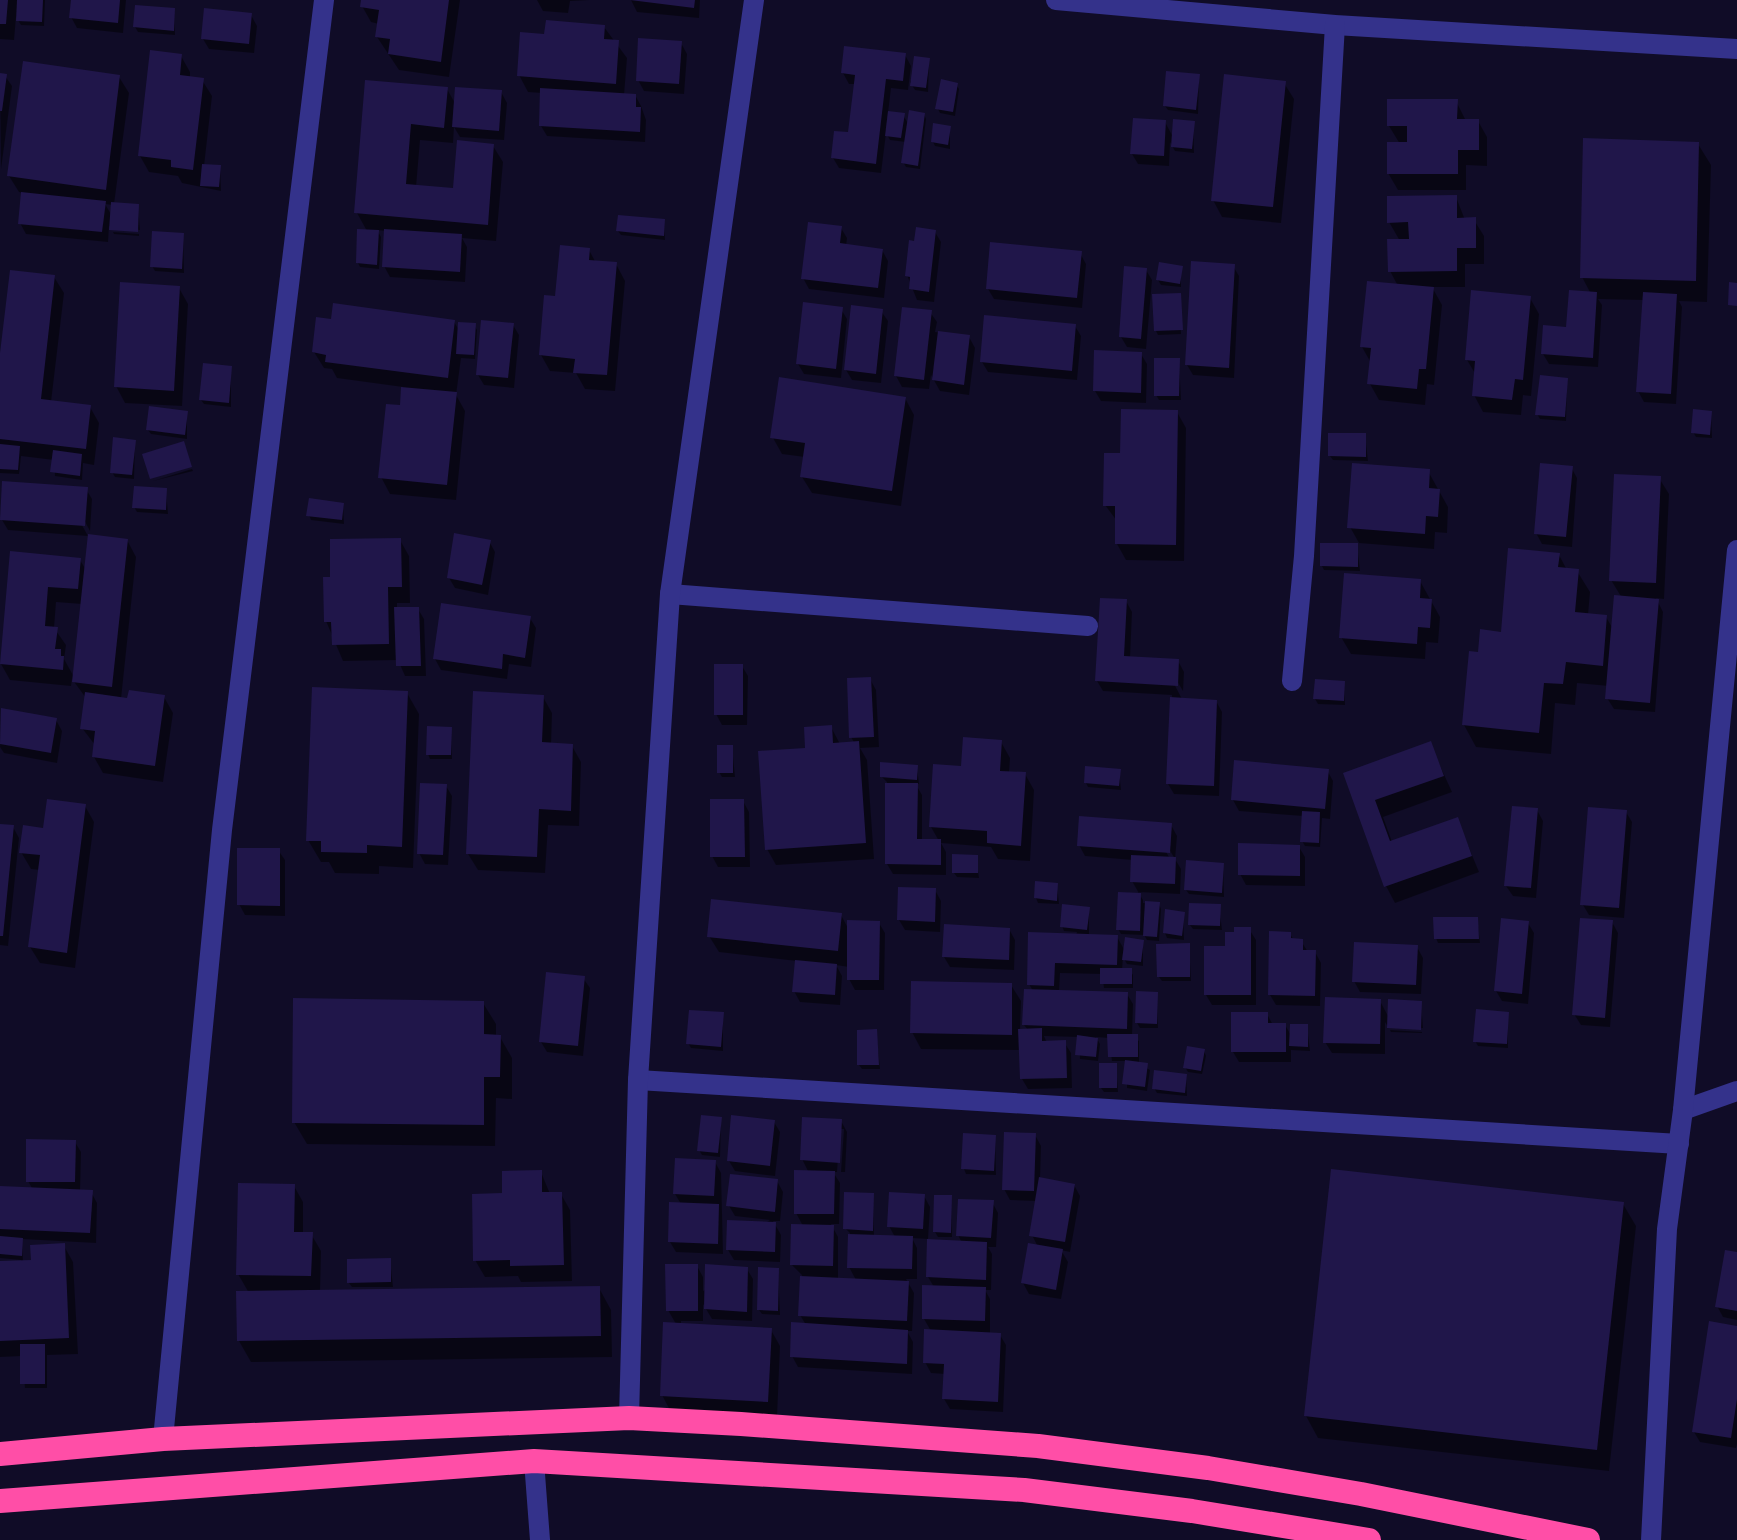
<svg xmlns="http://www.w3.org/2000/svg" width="1737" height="1540" viewBox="0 0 1737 1540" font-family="'Public Sans',sans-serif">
	<rect width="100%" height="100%" fill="#100c27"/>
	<g fill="#0007" fill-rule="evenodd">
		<polygon points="0,0 45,0 44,26 21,25 16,17 14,40 0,39"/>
		<polygon points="73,0 126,0 123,33 77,28 71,17"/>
		<polygon points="363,0 460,0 449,77 399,70 377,37 379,24 371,22 362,6"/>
		<polygon points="537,0 589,0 570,1 568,13 543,11"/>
		<polygon points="631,0 700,0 699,18 637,12"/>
		<polygon points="174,10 175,35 138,32 135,27"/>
		<polygon points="251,15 257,26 254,53 209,49 203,39"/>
		<polygon points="604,27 627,58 624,95 635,95 641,106 646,120 645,142 547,136 541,126 542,93 528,92 519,75 546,36"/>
		<polygon points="681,43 687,54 684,94 644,91 638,80"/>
		<polygon points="905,55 911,66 908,90 891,88 888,113 903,115 909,125 924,114 926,119 920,169 906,167 903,162 906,142 890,140 886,133 881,173 839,168 833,158 850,135 856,84 849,84 843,73"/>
		<polygon points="181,56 190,72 190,78 202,80 212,96 204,166 220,167 221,191 182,183 178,176 149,172 140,156"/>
		<polygon points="929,60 928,92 915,90 910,82"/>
		<polygon points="0,75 5,76 12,86 1,169"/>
		<polygon points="1199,76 1198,114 1168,110 1165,106"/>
		<path d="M119 77 129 93 114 204 138 206 140 230 109 226 108 242 26 234 20 223 23 193 19 192 9 176ZM105 204 113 205 112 216Z"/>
		<polygon points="367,82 447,89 456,105 501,92 507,103 504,140 460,137 454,127 453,143 420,140 416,187 455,190 493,146 503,162 496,241 462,238 467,247 465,282 390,277 384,266 386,231 377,230 381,237 379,269 360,267 358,263 367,231 357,213"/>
		<polygon points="1284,83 1294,99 1281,223 1222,217 1213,200"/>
		<polygon points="956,84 959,89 955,116 940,113 938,109"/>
		<polygon points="1456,101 1466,121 1478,121 1487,137 1487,166 1466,165 1466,190 1398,190 1388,173 1400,144 1389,126"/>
		<polygon points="1165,122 1173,137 1193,123 1194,153 1175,151 1170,142 1169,166 1138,164 1132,154"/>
		<polygon points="950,128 950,149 935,146 933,142"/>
		<polygon points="1698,144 1711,165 1707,302 1679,301 1682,307 1676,404 1644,402 1638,391 1644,300 1598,299 1602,305 1598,367 1549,364 1543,354 1568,329 1591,294 1582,277"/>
		<polygon points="1456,197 1465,220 1474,220 1484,236 1484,264 1465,264 1465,287 1432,287 1442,305 1434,385 1427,384 1425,405 1379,400 1370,384 1371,363 1362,347 1398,286 1390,271 1400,241 1389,222"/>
		<polygon points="664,221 665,240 621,235 618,231"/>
		<polygon points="841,228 847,238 846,246 882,250 888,261 884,298 809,289 803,278"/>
		<polygon points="113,232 139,234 139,236 114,234"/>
		<polygon points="935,232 941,242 934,302 917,300 907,275 916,243"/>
		<polygon points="183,235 184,273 155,271 152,266"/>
		<polygon points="589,250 596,263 616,264 625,281 615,391 585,389 576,373 550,371 541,355 557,298"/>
		<polygon points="1080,253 1086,264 1082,308 994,299 988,289"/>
		<polygon points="1233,266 1239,276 1234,378 1193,375 1187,365"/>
		<polygon points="1181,267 1181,287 1161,285 1158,280"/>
		<polygon points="1146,270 1152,280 1146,349 1127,347 1121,337"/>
		<polygon points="54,277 64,293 51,402 90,407 99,423 94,465 83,463 82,480 55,476 54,460 21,456 19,474 0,473 0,370"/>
		<polygon points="179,288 188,304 182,406 125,403 116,386"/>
		<polygon points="1179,297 1181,334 1158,335 1156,331"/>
		<polygon points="1530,298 1539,314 1531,396 1523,395 1521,415 1483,412 1474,395 1476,375 1467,360"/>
		<polygon points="841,309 847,319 841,378 804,374 798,364"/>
		<polygon points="881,311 888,321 881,383 852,380 846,370"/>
		<polygon points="930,312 937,322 935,332 969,337 975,348 969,395 940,391 931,375 929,389 902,387 896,376"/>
		<polygon points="454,322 459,330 474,325 477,330 475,359 461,358 456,395 465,411 456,500 390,494 381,477 402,407 403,387 337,378 332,369 324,368 314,352"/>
		<polygon points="513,325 519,335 514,388 484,385 478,375"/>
		<polygon points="1075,326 1081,336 1077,380 988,372 982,362"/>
		<polygon points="1141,354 1147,364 1146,403 1101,401 1095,391"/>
		<polygon points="1179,360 1181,400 1159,400 1156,395"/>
		<polygon points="231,368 231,407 204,404 201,400"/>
		<polygon points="1567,380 1566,421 1540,419 1537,414"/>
		<polygon points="905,398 914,415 901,506 812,493 802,477 805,457 782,454 773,438"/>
		<polygon points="1177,412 1186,428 1184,561 1126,560 1117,544 1117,521 1105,505 1122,455"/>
		<polygon points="187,413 187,439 151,434 148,430"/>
		<polygon points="1711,413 1712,438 1696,437 1693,432"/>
		<polygon points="1365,435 1368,461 1333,460 1330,456"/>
		<polygon points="135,442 134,479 115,477 112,472"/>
		<polygon points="1571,467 1577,478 1572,547 1542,544 1536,533"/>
		<polygon points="192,469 193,471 153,481"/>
		<polygon points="1428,471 1448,507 1447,533 1435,532 1434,549 1359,543 1350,527"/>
		<polygon points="1659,478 1669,494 1664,599 1656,598 1663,612 1655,712 1614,709 1607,698 1609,686 1577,683 1575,705 1555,703 1551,754 1476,747 1464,725 1480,654 1502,634 1559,555 1567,570 1577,571 1590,592 1588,615 1606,617 1613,629 1622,598 1611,580"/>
		<polygon points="86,489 92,499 90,531 82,516 78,518 88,536 8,530 2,520"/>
		<polygon points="166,490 168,514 137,512 134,507"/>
		<polygon points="343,505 344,524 311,520 309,515"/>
		<path d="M127 540 136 557 121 699 164 697 173 713 163 782 103 773 94 757 95 745 82 728 86 698 72 679 71 686 10 680 1 664 11 553 80 560 86 570ZM56 602 82 604 74 677 64 659 66 645 54 628Z"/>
		<polygon points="400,540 409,556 410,603 397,603 397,609 418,609 424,619 426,676 405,676 398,660 343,661 326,621 332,579"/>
		<polygon points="489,541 495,552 488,595 455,588 449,578"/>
		<polygon points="1357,545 1360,571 1324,570 1322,566"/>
		<polygon points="1420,581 1440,617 1438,643 1426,642 1425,659 1351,654 1341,637"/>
		<polygon points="1126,601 1132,612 1130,658 1178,661 1184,672 1183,691 1174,676 1171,678 1182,699 1216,701 1222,712 1219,796 1174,794 1168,784 1172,695 1103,691 1097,681"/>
		<polygon points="530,618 536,628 531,667 509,664 507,679 441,670 435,659"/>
		<polygon points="742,666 748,676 747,725 722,725 716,714"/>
		<polygon points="870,679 876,690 879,747 860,748 867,760 874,859 776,865 767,849 807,750 831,727 840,744 855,744 851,737"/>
		<polygon points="1344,683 1345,705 1318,704 1315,699"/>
		<polygon points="407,693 419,714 413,868 379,866 379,874 335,873 329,862 321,862 308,840"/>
		<polygon points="543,697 552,713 551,745 572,746 581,762 579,826 548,825 545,873 478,870 468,854"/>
		<polygon points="3,710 56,720 62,731 57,763 4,753 0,747"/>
		<polygon points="451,728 452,759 430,759 428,754"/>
		<polygon points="1001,742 1010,758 1009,773 1025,774 1034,790 1030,861 998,859 991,847 941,843 946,852 946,875 893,874 887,864 887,782 882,777 917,767 919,784 915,783 922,795 922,841 939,841 931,827 963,768"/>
		<polygon points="1430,744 1452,792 1383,817 1392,842 1457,819 1479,872 1395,903 1386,886 1345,774"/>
		<polygon points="732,747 735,777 722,777 719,772"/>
		<polygon points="1327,770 1333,781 1330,819 1322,818 1320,847 1305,846 1302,841 1303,816 1239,811 1233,800"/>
		<polygon points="1119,771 1121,790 1088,787 1086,783"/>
		<polygon points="446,786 452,796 448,865 425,864 419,853"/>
		<polygon points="743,801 749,812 750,867 718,867 712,856"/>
		<polygon points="85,806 94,822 75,968 40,963 30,947 40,870 31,869 21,852 45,830"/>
		<polygon points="1537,810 1543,821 1536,898 1513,896 1506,886"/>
		<polygon points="1626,812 1632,822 1624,918 1589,915 1583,905"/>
		<path d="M1171 825 1177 836 1175 859 1181 869 1180 894 1138 892 1143 900V903L1159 904 1161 909 1159 941 1147 940 1144 935 1121 934 1118 929 1140 895 1132 881 1133 860 1085 856 1079 845ZM1166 844 1175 859H1170L1163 846Z"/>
		<polygon points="13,827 19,838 8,946 0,945 0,846"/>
		<polygon points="1299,847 1305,857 1305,886 1246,885 1240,874"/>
		<polygon points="278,850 285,860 285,916 245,915 239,904"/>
		<polygon points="976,857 979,878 957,877 954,873"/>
		<polygon points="1223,865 1224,897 1189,894 1186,890"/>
		<polygon points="1057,885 1059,904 1038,903 1036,898"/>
		<polygon points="935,890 941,901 940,932 905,930 899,920"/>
		<polygon points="1219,906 1222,930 1193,929 1190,925"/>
		<polygon points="1089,909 1089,936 1117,937 1125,951 1143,942 1143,966 1127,964 1123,957 1122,970 1130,970 1133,975 1133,988 1104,988 1102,974 1060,973 1059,992 1127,994 1133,1004 1132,1036 1139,1041 1139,1064 1150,1070 1147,1091 1127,1088 1127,1061 1112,1061 1109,1038 1096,1037 1100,1044 1098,1061 1080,1059 1079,1037 1044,1036 1047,1043 1064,1042 1071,1053 1072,1088 1028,1089 1022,1079 1021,1050 921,1049 912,1032 1011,985 1021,1001 1020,1030 1028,1030 1024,1025 1033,991 1029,984 1076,936 1077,932 1064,931 1062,926"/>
		<polygon points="1183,914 1184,940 1167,938 1165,933"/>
		<polygon points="841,915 849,930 879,923 885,933 884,990 855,990 849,979 849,967 836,965 842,976 840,1005 800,1002 794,991 797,961 719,952 709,936"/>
		<polygon points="1477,919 1480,943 1438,943 1436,938"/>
		<polygon points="1612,922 1618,933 1610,1027 1581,1025 1574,1014"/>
		<polygon points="1528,923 1534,933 1528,1004 1502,1001 1496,991"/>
		<polygon points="1009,929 1015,940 1014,970 950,967 944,957"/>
		<polygon points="1249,929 1256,940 1256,1005 1212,1005 1206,995"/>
		<polygon points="1290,934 1294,940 1301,941 1308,952 1315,952 1321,963 1320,1006 1276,1005 1270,995"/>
		<polygon points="1189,945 1191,981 1162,981 1159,977"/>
		<polygon points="1417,947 1423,958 1421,994 1360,992 1354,981"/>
		<polygon points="583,978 590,988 583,1056 547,1052 541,1042"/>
		<polygon points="1157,994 1158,1028 1140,1028 1137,1023"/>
		<polygon points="1380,1001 1389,1018 1421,1003 1423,1028 1388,1027 1385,1022 1385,1054 1332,1053 1325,1042"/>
		<polygon points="483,1003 496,1024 496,1037 500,1037 512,1058 512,1099 496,1098 495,1146 307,1144 294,1122"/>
		<polygon points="723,1014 723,1051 691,1048 688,1043"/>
		<polygon points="1267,1014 1273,1025 1285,1025 1292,1037 1307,1026 1310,1051 1291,1050 1291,1062 1239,1062 1233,1052"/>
		<polygon points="1508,1014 1508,1048 1478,1046 1475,1041"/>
		<polygon points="1390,1030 1422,1032 1422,1033 1391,1032"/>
		<polygon points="876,1031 880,1069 862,1069 859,1065"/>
		<polygon points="1204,1051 1206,1056 1202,1074 1188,1072 1185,1067"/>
		<polygon points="1116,1065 1118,1092 1104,1092 1101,1088"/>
		<polygon points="1186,1076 1187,1096 1157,1093 1154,1088"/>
		<polygon points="721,1119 720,1157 702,1155 699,1150"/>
		<polygon points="841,1121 847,1132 845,1172 841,1172 844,1129 840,1129 837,1172 833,1172 840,1183 839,1224 831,1224 838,1237 838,1280 856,1280 849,1267 850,1233 845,1228 873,1195 874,1236 895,1237 889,1226 924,1196 930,1207 928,1239 912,1238 917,1248 917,1279 906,1279 914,1293 912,1331 907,1331 913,1342 912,1374 798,1367 792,1356 806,1325 800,1315 802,1275 792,1265 803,1226 796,1213 809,1173 802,1159"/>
		<polygon points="774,1122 780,1132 775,1176 735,1171 729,1161"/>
		<polygon points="1035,1135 1041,1146 1040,1179 1074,1185 1080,1196 1070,1252 1061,1250 1068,1262 1061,1299 1029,1294 1023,1283 1038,1247 1032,1235 1037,1201 1010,1200 1004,1189"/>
		<polygon points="995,1137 996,1175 966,1174 964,1169"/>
		<polygon points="75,1142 81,1152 80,1192 91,1192 97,1203 96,1243 22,1239 23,1262 33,1262 64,1246 73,1262 78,1354 47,1355 47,1388 25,1388 22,1356 0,1357 0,1263 21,1263 21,1260 0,1258 0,1188 33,1190 28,1181"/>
		<polygon points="715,1162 721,1173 723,1254 676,1252 670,1242 681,1204 675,1194"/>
		<polygon points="541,1172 550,1194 561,1194 570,1210 572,1281 521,1282 518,1276 485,1277 475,1260 504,1195"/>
		<polygon points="777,1181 783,1192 780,1221 773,1221 781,1235 780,1262 734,1260 728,1250 770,1220 735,1216 729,1206"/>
		<polygon points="294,1186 303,1202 303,1234 311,1234 321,1251 320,1292 599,1288 611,1310 612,1357 251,1362 239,1341 249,1293 238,1274"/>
		<polygon points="951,1197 952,1237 938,1237 935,1232"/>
		<polygon points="992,1202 998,1213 996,1247 988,1247 992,1254 991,1290 985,1290 990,1299 990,1334 1000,1335 1006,1345 1003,1412 950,1409 944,1399 945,1374 931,1373 925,1362 931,1331 924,1319 934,1287 928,1277 962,1243 958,1235"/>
		<polygon points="1623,1204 1636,1226 1609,1471 1318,1438 1306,1416"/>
		<polygon points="1737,1254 1737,1320 1723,1317 1717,1306"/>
		<polygon points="390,1260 393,1287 352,1287 349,1283"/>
		<polygon points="697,1266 703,1277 703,1291 747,1269 753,1279 752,1321 712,1319 703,1304 703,1321 681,1321 681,1325 771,1330 780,1346 777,1417 671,1412 662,1395 676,1324 668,1310"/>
		<polygon points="778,1270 780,1315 762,1314 759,1310"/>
		<polygon points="1737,1328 1737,1444 1736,1448 1700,1442 1694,1432"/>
	</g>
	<g fill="#20164a">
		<polygon points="0,0 8,0 6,24 0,24"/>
		<polygon points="17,0 43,0 42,22 16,21"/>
		<polygon points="71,0 120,0 118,23 69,18"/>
		<polygon points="361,0 449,0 441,62 388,54 390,39 375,37 379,10 360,7"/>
		<polygon points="630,0 695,0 694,8"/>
		<polygon points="135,5 175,8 174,31 133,27"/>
		<polygon points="204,8 252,13 249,44 201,39"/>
		<polygon points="546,20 605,25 604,39 619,40 616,84 517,76 520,32 544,34"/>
		<polygon points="638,38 682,41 679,84 636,81"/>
		<polygon points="844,46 906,53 903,81 886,79 876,164 831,158 834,131 848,132 855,75 841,73"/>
		<polygon points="150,50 182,54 180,75 204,78 193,170 171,167 171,160 138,156"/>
		<polygon points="914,56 930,58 926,88 910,86"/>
		<polygon points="23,61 120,75 106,190 7,176"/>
		<polygon points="1166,71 1200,74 1196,110 1163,106"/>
		<polygon points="0,73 7,74 2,111 0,111"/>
		<polygon points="1224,74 1286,81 1273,207 1211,201"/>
		<polygon points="941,79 958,83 953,112 935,109"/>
		<polygon points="365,80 448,87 444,128 411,124 406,184 453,188 457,140 494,144 488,225 354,213"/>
		<polygon points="455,87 502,90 499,131 452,127"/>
		<polygon points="540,88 636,94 636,107 641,107 640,132 539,126"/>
		<polygon points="1387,99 1458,99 1457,119 1479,119 1479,150 1458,150 1458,174 1387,174 1387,142 1407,142 1407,126 1387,126"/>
		<polygon points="909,110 925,113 918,166 901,163"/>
		<polygon points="888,111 905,113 901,138 885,136"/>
		<polygon points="1133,118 1166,120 1164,156 1130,154"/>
		<polygon points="1173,119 1195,121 1192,149 1171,147"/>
		<polygon points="933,123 951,126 948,145 931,142"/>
		<polygon points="1583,138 1699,142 1696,281 1580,278"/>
		<polygon points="202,164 221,165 219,187 200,186"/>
		<polygon points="21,192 106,201 102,232 18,224"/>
		<polygon points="1457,195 1457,218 1476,217 1476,248 1457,248 1457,271 1388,272 1387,239 1409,239 1408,222 1387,223 1387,196"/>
		<polygon points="111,202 139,204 138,232 109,230"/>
		<polygon points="618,215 665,219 664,236 616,231"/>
		<polygon points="808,222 842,226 840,243 883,249 878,288 801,279"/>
		<polygon points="916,227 936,230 929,292 909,289 910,277 905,276 909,240 914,241"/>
		<polygon points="357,229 379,230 377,265 356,263"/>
		<polygon points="384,229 462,234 460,272 382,267"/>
		<polygon points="152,231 184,233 182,269 150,267"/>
		<polygon points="990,242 1082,251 1077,298 986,289"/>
		<polygon points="560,245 590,248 589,260 617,262 607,375 573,373 575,359 539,355 544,295 555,296"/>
		<polygon points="1191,261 1235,264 1229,368 1185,365"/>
		<polygon points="1159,262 1183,266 1180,284 1156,280"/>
		<polygon points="1124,266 1147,268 1141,339 1119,337"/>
		<polygon points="10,270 55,275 41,399 91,405 86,449 0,439 0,353"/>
		<polygon points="1367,281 1434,287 1426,369 1419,369 1417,389 1367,384 1371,348 1360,347"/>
		<polygon points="120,282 180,286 174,391 114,387"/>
		<polygon points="1729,282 1737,283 1737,306 1728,305"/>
		<polygon points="1471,290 1531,296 1523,380 1515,379 1512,400 1472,396 1475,361 1465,360"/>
		<polygon points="1569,290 1597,292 1593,358 1541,354 1543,325 1566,327"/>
		<polygon points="1643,292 1677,294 1671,394 1636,392"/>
		<polygon points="1181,293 1183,330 1154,331 1152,294"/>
		<polygon points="803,302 843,307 836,369 796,364"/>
		<polygon points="333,303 455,320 448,378 325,362 326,355 312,352 316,317 331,319"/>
		<polygon points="851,305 883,309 876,374 844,370"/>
		<polygon points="902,307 932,310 924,380 894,376"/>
		<polygon points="984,315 1076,324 1072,371 980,362"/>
		<polygon points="481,320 514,323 508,378 476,375"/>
		<polygon points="458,322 476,323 474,355 456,354"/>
		<polygon points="938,331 970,335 964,385 932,380"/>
		<polygon points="1094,350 1142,352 1141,393 1093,391"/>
		<polygon points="1154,358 1180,358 1179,396 1154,396"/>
		<polygon points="203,363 232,366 229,403 199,400"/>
		<polygon points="1540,375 1568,378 1565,417 1535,415"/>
		<polygon points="779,377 906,397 892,491 800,477 805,443 770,438"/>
		<polygon points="401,387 457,392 447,485 378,478 386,404 400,405"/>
		<polygon points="149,406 188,411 185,435 146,430"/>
		<polygon points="1121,409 1178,410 1176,545 1115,544 1115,506 1103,506 1104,453 1120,453"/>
		<polygon points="1693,409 1712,411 1710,435 1691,433"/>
		<polygon points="1328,433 1366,433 1366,457 1328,456"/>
		<polygon points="113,437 136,440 132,475 110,473"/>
		<polygon points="184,441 192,467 150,479 142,454"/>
		<polygon points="0,444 20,446 18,470 0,469"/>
		<polygon points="53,450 82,454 80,476 50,472"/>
		<polygon points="1352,463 1430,469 1429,488 1440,489 1438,517 1426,516 1425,534 1347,528"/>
		<polygon points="1540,463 1573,466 1566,537 1534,534"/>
		<polygon points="1614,474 1661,476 1656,583 1609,581"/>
		<polygon points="2,481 88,487 85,526 0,520"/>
		<polygon points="134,486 167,488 166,510 132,508"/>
		<polygon points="309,498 344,503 342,520 306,516"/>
		<polygon points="454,533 491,540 482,585 447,578"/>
		<polygon points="88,534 128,539 112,687 72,682"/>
		<polygon points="401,538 402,587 388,587 389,644 332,645 331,622 324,622 323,577 330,577 330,539"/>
		<polygon points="1320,543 1358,543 1358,567 1320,566"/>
		<polygon points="1508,548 1560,553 1558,567 1579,569 1575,612 1607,615 1603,666 1566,662 1563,684 1544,683 1539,733 1462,725 1469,651 1478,652 1480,629 1501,632"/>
		<polygon points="10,551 81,558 78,589 48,587 45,626 58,627 55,649 61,649 61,656 64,656 63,670 0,664"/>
		<polygon points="1344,573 1421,579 1420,598 1432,599 1430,628 1418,627 1417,644 1339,638"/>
		<polygon points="1614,595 1659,599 1650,703 1605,699"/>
		<polygon points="1100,598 1127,599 1124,656 1179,659 1178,686 1095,681"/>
		<polygon points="441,603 531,616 525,658 503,654 502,669 433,659"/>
		<polygon points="394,607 419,607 421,666 396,666"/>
		<rect x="714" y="664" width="29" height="51"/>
		<polygon points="871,677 874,737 849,738 847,678"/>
		<polygon points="1315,679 1345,681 1344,701 1313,699"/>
		<polygon points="312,687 408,691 402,847 367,845 367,853 321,852 321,841 306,841"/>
		<polygon points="129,690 165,695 155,766 92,757 95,731 80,729 85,692 127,698"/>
		<polygon points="473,691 544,695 542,742 573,744 571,811 539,809 537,857 466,854"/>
		<polygon points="1170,697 1217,700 1214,786 1166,784"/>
		<polygon points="1,708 57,718 51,753 0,744"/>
		<polygon points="832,725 833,743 859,741 866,843 765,850 758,751 805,748 804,727"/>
		<polygon points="427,726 452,727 451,755 426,755"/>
		<polygon points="963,737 1002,740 1000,771 1026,772 1021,846 987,843 987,831 929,827 933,764 961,766"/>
		<polygon points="1431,741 1444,776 1375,800 1390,841 1458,817 1472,856 1384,887 1343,773"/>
		<rect x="717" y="745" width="16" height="28"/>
		<polygon points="1234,760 1329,769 1325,809 1231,800"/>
		<polygon points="880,762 918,765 917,780 880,777"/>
		<polygon points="1085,766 1121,769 1119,786 1084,783"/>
		<polygon points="420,783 447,784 443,855 417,854"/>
		<polygon points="885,783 918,783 917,839 941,839 941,865 885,864"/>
		<polygon points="47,799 86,804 67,953 28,947 40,855 19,853 23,825 43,828"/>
		<polygon points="710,799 744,799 745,857 710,857"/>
		<polygon points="1512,806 1538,808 1531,888 1504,886"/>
		<polygon points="1588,807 1627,810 1619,908 1580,905"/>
		<polygon points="1302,811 1320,812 1319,843 1300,842"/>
		<polygon points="1079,816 1172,823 1170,853 1077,846"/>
		<polygon points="0,824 14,825 3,936 0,936"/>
		<polygon points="1238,843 1300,845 1300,876 1238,875"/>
		<polygon points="237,848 280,848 280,906 237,905"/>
		<polygon points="952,854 978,855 978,873 952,873"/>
		<polygon points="1131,855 1176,857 1175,884 1130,882"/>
		<polygon points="1186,860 1224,863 1222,893 1184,890"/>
		<polygon points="1035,881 1058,883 1057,901 1034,898"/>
		<polygon points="898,887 936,888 935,922 897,920"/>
		<polygon points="1118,892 1141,893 1140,931 1116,930"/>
		<polygon points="711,899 842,913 838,951 707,937"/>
		<polygon points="1145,901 1160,902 1157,937 1143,936"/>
		<polygon points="1189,903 1221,904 1220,926 1188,925"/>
		<polygon points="1062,904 1090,907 1087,930 1060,927"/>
		<polygon points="1165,909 1185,912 1182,936 1163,933"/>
		<polygon points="1433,917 1478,917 1479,939 1434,939"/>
		<polygon points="1501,918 1529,921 1522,994 1494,991"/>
		<polygon points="1580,918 1613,920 1605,1018 1572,1015"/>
		<polygon points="847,920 880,921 879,980 847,980"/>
		<polygon points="944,924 1010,928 1009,960 942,957"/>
		<polygon points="1234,927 1251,927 1251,995 1204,995 1204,946 1225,946 1225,932 1234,932"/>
		<polygon points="1269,931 1291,932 1291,938 1303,939 1303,950 1316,950 1315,996 1268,995"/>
		<polygon points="1028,932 1118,935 1117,965 1055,963 1054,986 1027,985"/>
		<polygon points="1125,937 1144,940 1141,962 1122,960"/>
		<polygon points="1354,942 1418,945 1416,985 1352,982"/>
		<polygon points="1190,943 1190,977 1157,977 1156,944"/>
		<polygon points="795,960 837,964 835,995 792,992"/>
		<rect x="1100" y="968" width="32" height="16"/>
		<polygon points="546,972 585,976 578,1046 539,1042"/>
		<polygon points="911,981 1012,983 1012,1035 910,1033"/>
		<polygon points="1024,989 1128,992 1127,1029 1022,1025"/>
		<polygon points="1136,991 1158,992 1157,1024 1135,1023"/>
		<polygon points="1325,997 1381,999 1380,1044 1323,1043"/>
		<polygon points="293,998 484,1001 484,1034 501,1035 500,1077 484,1077 484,1125 292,1123"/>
		<polygon points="1388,999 1422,1001 1421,1030 1387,1028"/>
		<polygon points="1476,1009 1509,1012 1507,1044 1473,1042"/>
		<polygon points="689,1010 724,1012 721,1047 686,1044"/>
		<polygon points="1231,1012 1268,1012 1268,1023 1286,1023 1286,1052 1231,1052"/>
		<polygon points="1290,1024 1308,1024 1308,1047 1289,1046"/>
		<polygon points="1042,1028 1042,1041 1066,1040 1067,1078 1020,1079 1018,1029"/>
		<polygon points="877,1029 879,1065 857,1065 857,1030"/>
		<polygon points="1107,1034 1138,1034 1138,1057 1108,1057"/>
		<polygon points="1077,1035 1098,1038 1096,1057 1075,1055"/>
		<polygon points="1187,1046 1205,1049 1201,1071 1183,1068"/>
		<polygon points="1125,1060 1148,1063 1145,1087 1122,1084"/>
		<rect x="1099" y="1063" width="18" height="25"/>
		<polygon points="1154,1070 1187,1074 1185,1093 1152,1089"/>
		<polygon points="701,1115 722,1117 718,1153 697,1151"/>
		<polygon points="731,1115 775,1120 770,1166 727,1161"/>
		<polygon points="802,1117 842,1119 840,1163 800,1160"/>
		<polygon points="1004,1132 1036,1133 1034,1191 1002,1190"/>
		<polygon points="963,1133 996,1135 994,1171 961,1169"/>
		<polygon points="26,1139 76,1140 75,1182 26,1182"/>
		<polygon points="675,1158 716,1160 714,1196 673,1194"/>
		<polygon points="1331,1169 1624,1202 1597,1450 1304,1416"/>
		<polygon points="542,1170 542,1192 562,1192 564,1265 510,1266 510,1260 473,1261 472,1194 502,1193 502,1171"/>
		<polygon points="794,1170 835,1171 834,1214 794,1214"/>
		<polygon points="730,1174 778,1179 775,1212 726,1206"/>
		<polygon points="1039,1177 1075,1184 1065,1242 1029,1236"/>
		<polygon points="238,1183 295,1184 294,1232 313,1232 311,1276 236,1275"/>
		<polygon points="0,1186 93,1190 90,1233 0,1229"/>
		<polygon points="844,1192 874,1193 873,1231 843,1229"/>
		<polygon points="889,1192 925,1194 923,1229 887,1227"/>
		<polygon points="934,1195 952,1195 951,1233 933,1232"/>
		<polygon points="958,1199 994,1200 991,1238 956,1236"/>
		<polygon points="669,1202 719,1204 718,1244 668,1242"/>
		<polygon points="727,1220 776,1222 775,1252 726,1250"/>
		<polygon points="791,1224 834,1225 833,1266 790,1265"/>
		<polygon points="848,1234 913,1236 912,1269 847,1268"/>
		<polygon points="0,1236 23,1238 22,1256 0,1254"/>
		<polygon points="927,1239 987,1242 986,1280 926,1277"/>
		<polygon points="65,1243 69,1338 0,1341 0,1261 31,1260 30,1245"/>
		<polygon points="1028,1243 1063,1249 1056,1290 1021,1283"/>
		<polygon points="1725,1250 1737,1252 1737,1311 1715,1307"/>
		<polygon points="391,1258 391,1282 347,1283 347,1259"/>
		<polygon points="665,1264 698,1264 698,1311 666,1311"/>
		<polygon points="705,1264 748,1267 747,1312 704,1309"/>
		<polygon points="758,1267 779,1268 778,1311 757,1310"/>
		<polygon points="800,1276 909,1281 907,1321 798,1316"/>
		<polygon points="922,1285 986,1287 985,1321 922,1319"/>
		<polygon points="600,1286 601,1336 237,1341 236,1291"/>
		<polygon points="1709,1321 1737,1326 1737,1399 1731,1438 1692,1432"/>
		<polygon points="663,1322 772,1328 768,1402 660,1396"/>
		<polygon points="791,1322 908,1330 907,1364 790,1357"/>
		<polygon points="924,1329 1001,1333 998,1402 942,1399 944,1364 923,1363"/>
		<rect x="20" y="1344" width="25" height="40"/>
	</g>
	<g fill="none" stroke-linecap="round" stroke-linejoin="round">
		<g stroke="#34328b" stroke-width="20">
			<polyline points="1056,0 1335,25 1737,49"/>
			<polyline points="670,594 1088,626"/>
			<polyline points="1292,681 1304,556 1335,25"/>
			<polyline points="638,1080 1679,1144"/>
			<polyline points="1683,1110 1737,1091"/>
			<polyline points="629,1418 638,1080 670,594 754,0"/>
			<polyline points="163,1439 222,830 324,0"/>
			<polyline points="534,1461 540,1540"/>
			<polyline points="1651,1540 1667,1229 1683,1110 1737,550"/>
		</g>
		<g stroke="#ff4ea7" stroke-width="24">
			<polyline points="0,1454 163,1439 629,1418 741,1424 1038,1446 1208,1468 1361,1494 1588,1540"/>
			<polyline points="0,1501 534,1461 1024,1490 1192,1511 1369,1540"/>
		</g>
	</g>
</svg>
